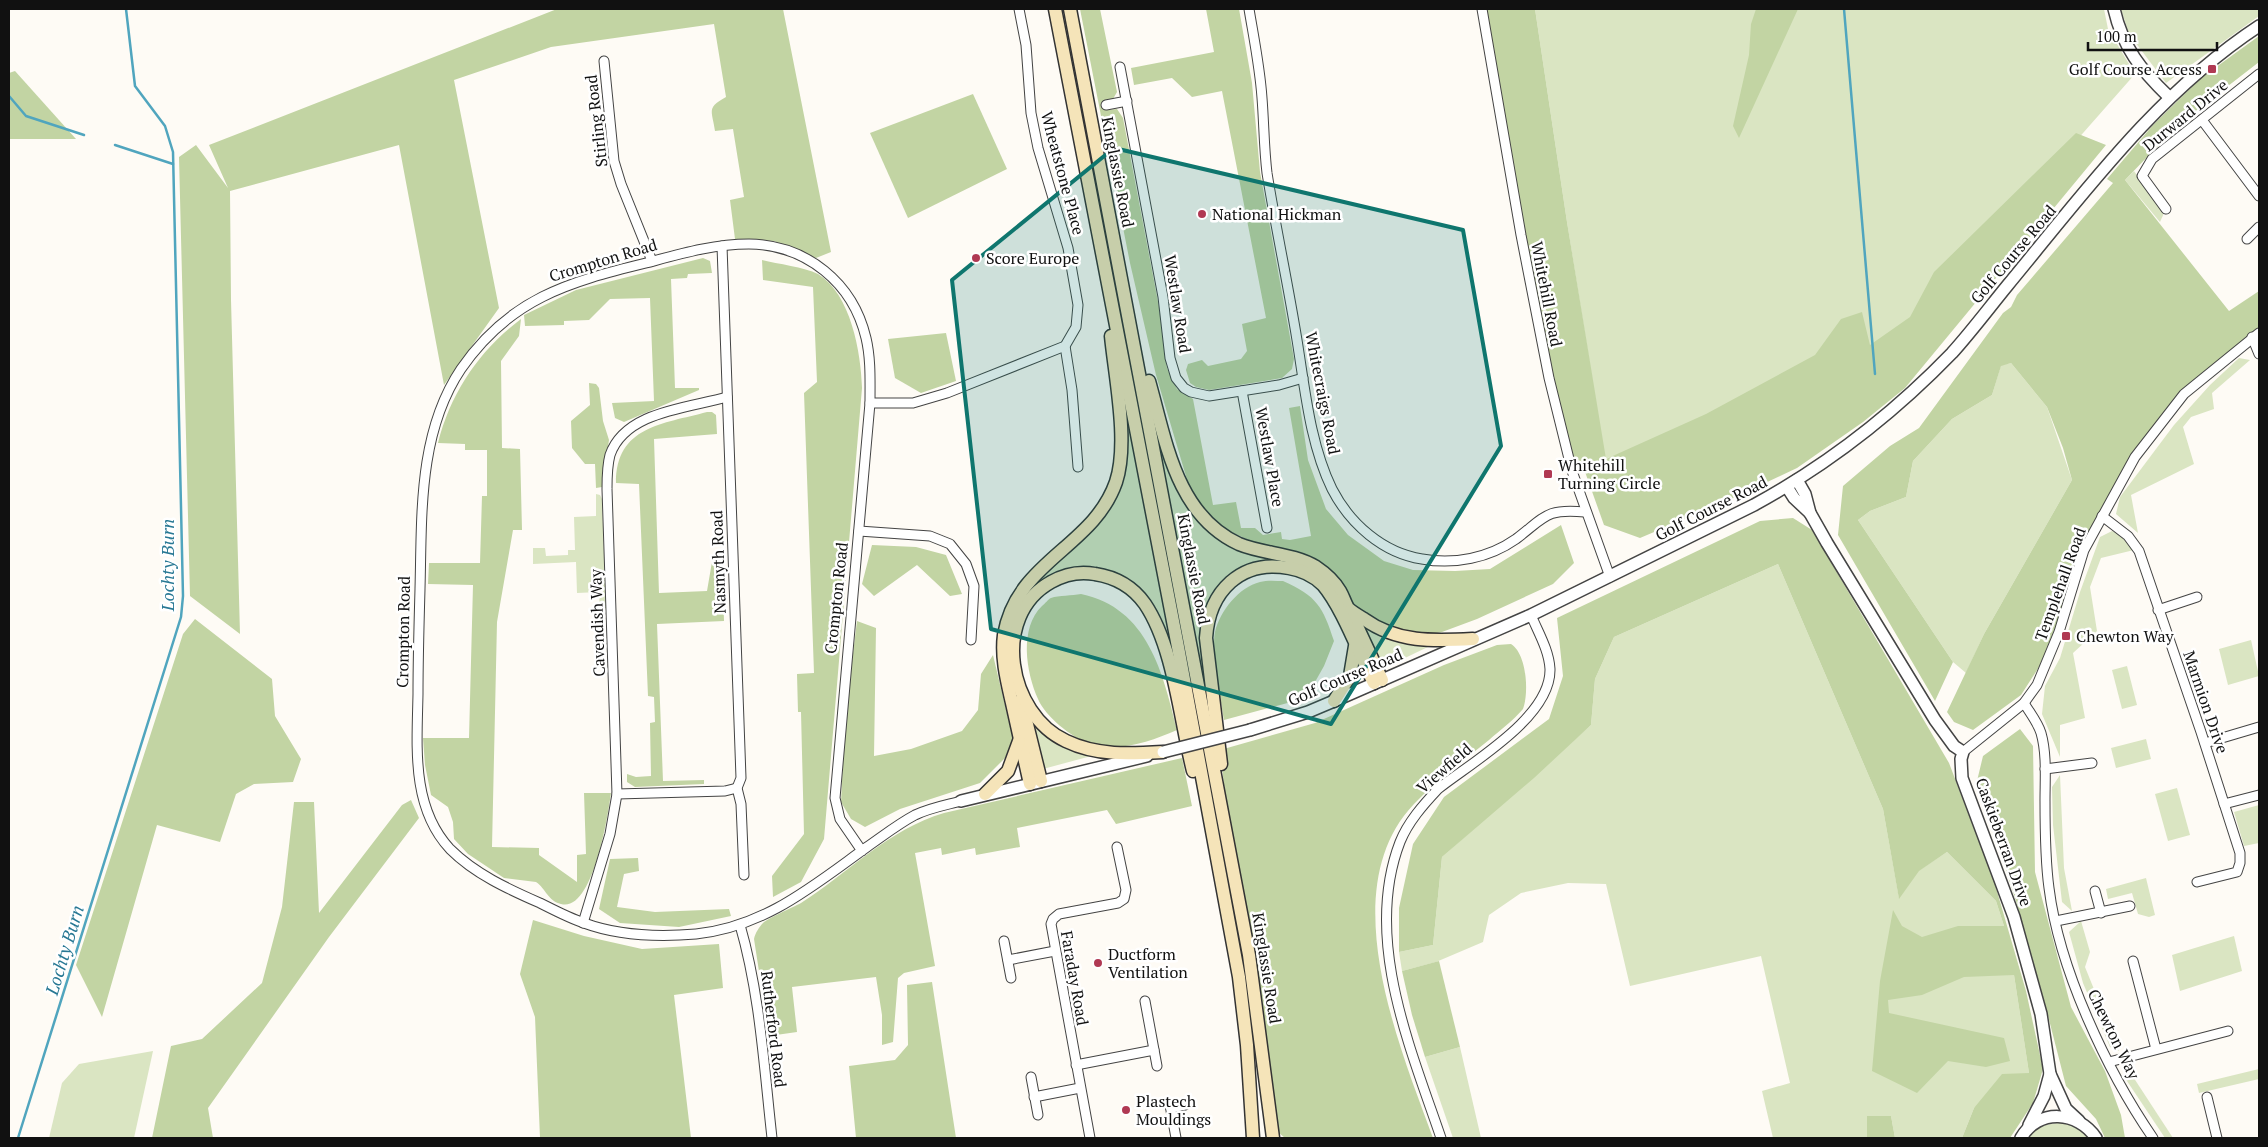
<svg xmlns="http://www.w3.org/2000/svg" width="2268" height="1147" viewBox="0 0 2268 1147" font-family="'PT Serif',serif">
	<rect width="100%" height="100%" fill="#fefbf5"/>
	<g fill="#dae5c2">
		<polygon points="1535,9 2104,9 2108,29 2135,74 1913,326 1733,414 1605,459 1567,222"/>
		<polygon points="2121,9 2259,9 2259,16 2166,83 2129,34"/>
		<polygon points="2134,171 2164,213 2160,222 2125,180"/>
		<polygon points="2239,358 2250,360 2212,393 2214,409 2191,417 2183,427 2194,464 2131,495 2138,533 2116,514 2120,497 2174,425 2210,385"/>
		<polygon points="2011,363 2047,407 2072,480 1984,634 1966,673 1953,662 1858,520 1870,511 1906,497 1913,461 1952,419 1992,395 2001,365"/>
		<polygon points="1124,392 1176,666 1160,624 1107,572 1033,590 1023,595 1112,500"/>
		<polygon points="1154,426 1178,491 1195,517 1291,562 1340,603 1281,562 1216,591 1207,682 1203,682"/>
		<polygon points="596,494 600,495 602,499 606,608 604,613 600,613 599,592 577,593 576,562 533,564 533,548 545,548 546,556 568,555 568,550 575,550 574,517 596,516"/>
		<polygon points="2112,531 2126,537 2134,550 2101,558 2090,587 2097,631 2073,653 2085,718 2060,725 2060,757 2042,714 2045,686 2060,658 2080,592 2100,537"/>
		<polygon points="1778,564 1883,809 1899,898 1918,871 1947,852 1996,901 2004,926 2014,975 2029,1073 1974,1108 1962,1138 1895,1138 1891,1116 1867,1116 1867,1138 1773,1138 1762,1091 1790,1083 1761,956 1630,986 1606,884 1568,883 1521,893 1489,915 1483,942 1436,962 1402,971 1399,952 1433,945 1442,857 1591,725 1595,679 1614,637"/>
		<polygon points="1361,625 1432,645 1382,669"/>
		<polygon points="2251,640 2259,676 2228,685 2219,649"/>
		<polygon points="2127,666 2137,705 2122,709 2112,670"/>
		<polygon points="1030,716 1095,755 1043,769"/>
		<polygon points="2146,739 2151,759 2116,768 2111,748"/>
		<polygon points="2060,775 2064,868 2072,911 2062,902 2053,825 2052,787"/>
		<polygon points="2177,788 2190,835 2168,841 2155,794"/>
		<polygon points="2259,805 2259,843 2244,846 2234,812"/>
		<polygon points="2146,878 2155,915 2149,917 2138,914 2132,893 2108,899 2106,889"/>
		<polygon points="2081,921 2090,952 2085,967 2119,1051 2110,1047 2083,983 2069,932"/>
		<polygon points="2234,936 2242,971 2180,991 2172,955"/>
		<polygon points="1460,1047 1481,1138 1453,1138 1425,1057"/>
		<polygon points="153,1051 134,1138 49,1138 62,1083 79,1064"/>
		<polygon points="2126,1066 2173,1138 2165,1138 2125,1078"/>
		<polygon points="2259,1069 2259,1079 2199,1093 2197,1084"/>
		<path d="M2060 1123C2073 1124 2081 1129 2089 1138H2027C2035 1126 2047 1124 2060 1123Z"/>
	</g>
	<g fill="#c2d4a3">
		<path d="M557 9H783L831 252 816 258 774 241 735 239 730 200 744 197 733 129 715 131C712 110 706 108 726 97L714 24 551 47 454 80 499 308 444 385 399 145 230 191 231 300 240 634 190 596 179 157 196 145 228 188 209 145Z"/>
		<polygon points="1080,9 1100,9 1117,92 1113,99 1104,101 1105,110 1117,109 1123,118 1159,307 1167,368 1177,389 1193,399 1213,505 1236,502 1241,528 1255,528 1263,535 1281,532 1282,539 1290,540 1311,536 1289,408 1300,406 1308,460 1326,509 1348,535 1384,561 1413,570 1455,571 1490,569 1561,525 1574,563 1553,584 1477,619 1442,632 1406,639 1393,635 1255,543 1227,530 1203,508 1188,483 1156,375 1130,263"/>
		<polygon points="1206,9 1239,9 1252,83 1260,172 1294,359 1292,369 1282,378 1209,390 1196,387 1190,383 1186,370 1188,364 1202,360 1208,366 1241,359 1247,351 1242,324 1266,318 1222,91 1192,97 1172,78 1134,85 1131,68 1214,52"/>
		<polygon points="1482,9 1535,9 1567,222 1606,459 1706,414 1815,355 1841,319 1862,312 1870,345 1910,317 1934,272 2076,133 2106,145 1905,388 1863,422 1797,468 1727,501 1640,538 1604,525 1584,469 1572,471 1565,449"/>
		<polygon points="1756,9 1798,9 1739,138 1733,126 1749,55 1751,24"/>
		<polygon points="2259,36 2259,62 2179,124 2125,180 2229,311 2259,291 2259,333 2184,394 2135,457 2102,516 2039,667 2021,695 1973,730 1954,722 1947,712 1984,634 2072,480 2063,448 2047,407 2011,363 2001,366 1992,395 1952,419 1913,461 1906,497 1870,511 1858,520 1953,662 1935,701 1838,535 1843,486 1890,446 1919,428 2003,313 2011,307 2017,295 2113,183 2107,179 2153,125 2201,78"/>
		<polygon points="15,71 76,139 9,139 9,73"/>
		<polygon points="973,94 1007,169 908,218 870,133"/>
		<polygon points="703,258 710,261 712,273 688,274 687,278 671,279 675,388 699,388 699,390 624,422 615,418 612,403 654,401 650,298 610,299 589,320 564,321 564,325 525,326 524,315 576,290"/>
		<path d="M762 260C778 264 804 267 818 274 851 294 861 353 862 388L824 839 801 882 773 897 772 876 804 834 801 712H798L797 674 814 673 804 393 817 382 813 287 763 280Z"/>
		<path d="M521 319 519 336 501 361 502 448 520 449 522 530H513L497 622 492 847 539 848V855L577 882V855L586 854 584 793H611C608 815 593 913 561 904 548 901 546 889 536 882L504 878 468 854 454 839 453 822 448 807 431 795 425 765 423 738H469L473 585 428 584 429 563H480L482 496H487V450H465V444L438 443C451 392 479 351 521 319Z"/>
		<polygon points="946,333 956,381 921,393 895,378 888,339"/>
		<polygon points="589,383 596,384 599,388 603,421 609,440 602,487 596,488 595,464 585,464 572,448 571,421 590,405"/>
		<path d="M707 412H712L716 415 717 434 654 439 659 593 707 591 713 556H722L724 621 657 624 663 781 704 780V784L635 787 627 782V774L636 777 651 776 650 723 655 722 654 697 648 696 639 484 616 483C616 426 663 424 707 412Z"/>
		<polygon points="1793,518 1812,530 1949,763 1994,881 2026,991 2043,1069 2033,1103 2010,1138 1962,1138 1974,1108 2002,1074 2029,1073 2014,975 1964,977 1922,995 1888,1000 1889,1013 2004,1038 2010,1061 1986,1067 1948,1061 1917,1093 1872,1071 1880,981 1893,910 1902,926 1922,937 1958,926 2004,926 1996,901 1947,852 1919,871 1899,899 1883,809 1778,564 1614,637 1595,679 1591,725 1534,778 1442,857 1433,945 1399,952 1399,908 1413,844 1444,797 1549,719 1563,676 1557,618 1760,521"/>
		<polygon points="872,545 916,547 946,555 962,594 950,596 917,565 874,596 862,584"/>
		<path d="M1283 581C1317 596 1323 607 1334 641L1324 666 1306 698 1224 720C1221 701 1211 649 1215 632 1220 611 1239 587 1260 582 1267 580 1276 581 1283 581Z"/>
		<path d="M1081 594C1148 608 1163 673 1177 730 1149 742 1119 753 1088 743 1071 737 1045 716 1038 699 1026 672 1019 628 1042 606 1045 604 1048 599 1051 598 1059 595 1072 596 1081 594Z"/>
		<polygon points="195,619 272,679 275,716 301,759 293,782 254,784 236,794 220,842 157,825 102,1017 76,965 183,634"/>
		<polygon points="857,621 876,628 874,756 911,749 962,731 978,710 981,674 993,655 1013,739 1005,758 980,783 900,809 865,827 851,819 841,802 845,718"/>
		<path d="M1511 644C1527 654 1529 693 1523 709 1513 721 1500 730 1489 740 1464 760 1437 780 1414 804 1333 889 1399 1045 1433 1138H1285L1271 1126 1235 881 1220 750 1315 723 1444 665 1497 645Z"/>
		<polygon points="2020,729 2033,746 2035,872 2071,1007 2105,1071 2121,1115 2125,1138 2105,1138 2096,1119 2066,1086 2045,1004 2016,901 1977,781 1983,756"/>
		<path d="M1182 758 1192 806 1116 824 1107 810 1017 828 1020 847 976 855 975 848 942 855 941 848 915 853 935 966 904 973 898 978 893 1042 882 1045V1015L876 977 792 987 797 1032 769 1036 754 939C755 933 760 926 763 923 768 918 792 908 801 903 848 873 889 829 944 813Z"/>
		<polygon points="411,800 419,818 329,937 208,1108 213,1138 152,1138 171,1046 202,1039 262,983 282,907 294,802 314,802 319,913 402,805"/>
		<polygon points="638,858 639,871 624,874 617,907 655,912 729,909 731,916 679,927 620,923 599,909 610,859"/>
		<polygon points="533,920 584,936 642,949 719,944 723,988 674,995 691,1138 540,1138 535,1017 520,974"/>
		<polygon points="1439,961 1460,1047 1425,1057 1412,1015 1402,971"/>
		<polygon points="932,982 956,1138 856,1138 849,1066 895,1060 908,1045 907,985"/>
		<polygon points="1867,1116 1891,1116 1895,1138 1867,1138"/>
	</g>
	<g fill="none" stroke-linecap="round" stroke-linejoin="round">
		<g stroke="#50a5be" stroke-width="2.5">
			<polyline points="1844,9 1875,374"/>
			<polyline points="9,96 26,116 84,135"/>
			<polyline points="115,145 173,164"/>
			<polyline points="18,1138 181,617 183,596 173,152 165,126 135,86 126,9"/>
		</g>
		<g stroke="#444" stroke-width="11">
			<g id="minor">
				<path d="M1249 9C1254 39 1260 68 1262 98 1264 123 1264 148 1267 173 1276 229 1288 284 1297 340 1305 389 1310 444 1332 489 1350 524 1383 553 1422 559 1454 565 1489 558 1516 539 1545 517 1546 508 1585 512"/>
				<polyline points="1482,9 1521,235 1549,378 1572,471 1610,577"/>
				<polyline points="604,61 614,161 621,184 652,261"/>
				<polyline points="1120,67 1163,297 1170,358 1176,378 1184,388 1191,392 1209,396 1279,385 1303,378"/>
				<polyline points="1106,105 1127,101"/>
				<polyline points="2202,120 2259,196"/>
				<polyline points="2166,209 2142,176 2152,159 2259,74"/>
				<polyline points="2247,239 2259,227"/>
				<polyline points="722,246 741,778 737,788 741,804 744,875"/>
				<polyline points="2252,337 2259,354"/>
				<polyline points="1065,346 1072,390 1078,467"/>
				<polyline points="1242,391 1267,528"/>
				<polyline points="870,403 913,403 947,393 1065,346 1076,327 1078,305 1068,248 1038,148 1031,113 1026,45 1019,9"/>
				<polyline points="2102,516 2128,536 2139,551 2201,732 2240,853 2240,863 2237,872 2197,882"/>
				<polyline points="859,531 930,536 950,544 966,564 974,586 971,640"/>
				<polyline points="2158,610 2197,597"/>
				<path d="M2024 703C2030 713 2038 723 2041 733 2047 754 2045 779 2045 801 2045 830 2045 859 2049 888 2059 969 2107 1071 2153 1138"/>
				<polyline points="2205,743 2259,727"/>
				<polyline points="1963,752 2024,703 2037,685 2059,632 2084,550 2135,457 2184,394 2259,333"/>
				<polyline points="2045,769 2092,763"/>
				<polyline points="617,794 725,791 737,788"/>
				<polyline points="2224,804 2259,795"/>
				<path d="M862 851 840 819 835 798 870 403C870 381 871 359 866 338 853 283 807 245 749 244 714 244 680 254 646 263 568 282 509 299 461 369 418 433 422 514 420 589 419 624 418 659 418 694 417 747 411 807 450 849 475 874 508 889 540 903 554 910 569 918 584 923 619 936 660 937 696 934 765 927 814 885 867 847 883 836 898 824 915 815 929 808 946 805 961 801"/>
				<polyline points="2095,891 2101,913"/>
				<polyline points="2056,921 2130,906"/>
				<path d="M583 923 610 834 617 794 607 489C607 478 607 466 610 455 625 411 689 408 727 397"/>
				<path d="M740 925C760 994 764 1067 772 1138"/>
				<polyline points="1004,941 1011,978"/>
				<polyline points="1008,960 1055,951"/>
				<polyline points="2133,961 2156,1049"/>
				<polyline points="1145,1001 1157,1066"/>
				<polyline points="2109,1062 2228,1031"/>
				<polyline points="1076,1065 1154,1050"/>
				<polyline points="1031,1077 1038,1115"/>
				<polyline points="1034,1097 1080,1088"/>
				<polyline points="2207,1097 2217,1138"/>
				<polyline points="1170,1105 1176,1138"/>
				<polyline points="1171,1108 1185,1105"/>
				<polyline points="1090,1138 1051,924 1053,919 1059,914 1118,903 1124,899 1126,890 1117,847"/>
				<path d="M1441 1138C1410 1047 1363 938 1400 842 1408 822 1423 805 1438 789 1472 762 1551 717 1550 669 1549 650 1538 632 1531 615"/>
			</g>
		</g>
		<g stroke="#444" stroke-width="14">
			<g id="tertiary">
				<path d="M2114 9C2123 48 2141 70 2169 97"/>
				<polyline points="1797,480 1805,494 1810,513 1827,543 1935,720 1954,746 1963,752 1961,759 1962,778 2014,917 2041,1014 2050,1074 2066,1109 2079,1121"/>
				<polyline points="1787,487 1794,498 1810,513"/>
				<path d="M1250 730 1308 712 1334 701 1531 615 1754 505C1829 464 1893 414 1952 353 1971 332 1989 308 2007 286 2084 193 2157 93 2259 26"/>
				<polyline points="961,801 1147,756"/>
				<polyline points="2029,1125 2044,1096 2050,1074"/>
				<path d="M2021 1138C2038 1108 2078 1111 2096 1138"/>
			</g>
		</g>
		<g stroke="#333" stroke-width="15">
			<g id="secondary">
				<polyline points="1055,9 1178,647 1239,977 1247,1045 1253,1138"/>
				<polyline points="1070,9 1249,955 1273,1138"/>
				<path d="M1149 381C1166 441 1176 515 1239 544 1263 554 1293 553 1316 567 1325 573 1334 581 1340 591 1343 596 1345 603 1348 608 1352 612 1359 616 1364 619 1397 643 1434 641 1473 639"/>
				<polyline points="1350,611 1382,680"/>
				<polyline points="1021,700 1041,781"/>
				<polyline points="1334,701 1350,676 1355,646"/>
				<path d="M1163 752C1130 754 1097 756 1066 741 1008 714 990 616 1051 582 1065 574 1079 571 1095 574 1115 577 1133 587 1145 604 1174 647 1180 720 1193 771"/>
				<path d="M1221 764 1206 638C1209 591 1241 559 1289 568 1301 570 1314 576 1323 585 1343 609 1359 654 1374 683"/>
				<path d="M1030 784C1024 757 1018 730 1012 703 1007 681 1001 658 1004 635 1017 560 1093 548 1116 482 1129 443 1115 377 1111 336"/>
				<polyline points="985,794 1008,771 1019,741"/>
			</g>
		</g>
		<use href="#minor" stroke="#fff" stroke-width="9"/>
		<use href="#tertiary" stroke="#fff" stroke-width="11"/>
		<use href="#secondary" stroke="#f5e4b9" stroke-width="12"/>
		<g stroke="#444" stroke-width="14" stroke-linecap="butt">
			<polyline id="tertiary-bridge" points="1163,752 1250,730"/>
		</g>
		<use href="#tertiary-bridge" stroke="#fff" stroke-width="11"/>
	</g>
	<path fill="#0f766e" fill-opacity="0.2" stroke="#0f766e" stroke-width="4" stroke-linejoin="round" d="M1114 148 1463 230 1501 446 1331 724 991 629 952 280Z"/>
	<g fill="#b03953" stroke="#fff" stroke-width="2">
		<rect x="2207" y="64" width="10" height="10" rx="2.5"/>
		<circle cx="1202" cy="214" r="5"/>
		<circle cx="976" cy="258" r="5"/>
		<rect x="1543" y="469" width="10" height="10" rx="2.5"/>
		<rect x="2061" y="631" width="10" height="10" rx="2.5"/>
		<circle cx="1098" cy="963" r="5"/>
		<circle cx="1126" cy="1110" r="5"/>
	</g>
	<g text-anchor="middle" dominant-baseline="central" stroke-width="5" stroke-linejoin="round" paint-order="stroke">
		<g font-size="16" fill="#111" stroke="#fff" text-anchor="start">
			<text x="2202" y="69" text-anchor="end">Golf Course Access</text>
			<text x="1212" y="214">National Hickman</text>
			<text x="986" y="258">Score Europe</text>
			<text x="1558" y="465">Whitehill<tspan x="1558" dy="18">Turning Circle</tspan></text>
			<text x="2076" y="636">Chewton Way</text>
			<text x="1108" y="954">Ductform<tspan x="1108" dy="18">Ventilation</tspan></text>
			<text x="1136" y="1101">Plastech<tspan x="1136" dy="18">Mouldings</tspan></text>
		</g>
		<g font-size="16" fill="#111" stroke="#fff">
			<text transform="translate(2185 115) rotate(-39)">Durward Drive</text>
			<text transform="translate(596 121) rotate(-97)">Stirling Road</text>
			<text transform="translate(1118 172) rotate(79)">Kinglassie Road</text>
			<text transform="translate(1063 173) rotate(75)">Wheatstone Place</text>
			<text transform="translate(2013 254) rotate(-50)">Golf Course Road</text>
			<text transform="translate(603 260) rotate(-17)">Crompton Road</text>
			<text transform="translate(1547 294) rotate(79)">Whitehill Road</text>
			<text transform="translate(1178 304) rotate(81)">Westlaw Road</text>
			<text transform="translate(1323 393) rotate(79)">Whitecraigs Road</text>
			<text transform="translate(1270 457) rotate(80)">Westlaw Place</text>
			<text transform="translate(1711 508) rotate(-27)">Golf Course Road</text>
			<text transform="translate(718 562) rotate(-92)">Nasmyth Road</text>
			<text transform="translate(1194 569) rotate(79)">Kinglassie Road</text>
			<text transform="translate(2060 584) rotate(-70)">Templehall Road</text>
			<text transform="translate(836 598) rotate(-84)">Crompton Road</text>
			<text transform="translate(597 623) rotate(-92)">Cavendish Way</text>
			<text transform="translate(403 632) rotate(-89)">Crompton Road</text>
			<text transform="translate(1345 677) rotate(-23)">Golf Course Road</text>
			<text transform="translate(2206 702) rotate(71)">Marmion Drive</text>
			<text transform="translate(1444 768) rotate(-41)">Viewfield</text>
			<text transform="translate(2004 842) rotate(70)">Caskieberran Drive</text>
			<text transform="translate(1267 968) rotate(81)">Kinglassie Road</text>
			<text transform="translate(1075 978) rotate(80)">Faraday Road</text>
			<text transform="translate(774 1029) rotate(83)">Rutherford Road</text>
			<text transform="translate(2114 1034) rotate(64)">Chewton Way</text>
		</g>
		<g font-size="18" font-style="italic" fill="#287894" stroke="#fff">
			<text transform="translate(167 565) rotate(-90)">Lochty Burn</text>
			<text transform="translate(64 950) rotate(-73)">Lochty Burn</text>
		</g>
	</g>
	<rect width="2268" height="1147" fill="none" stroke="#111111" stroke-width="20"/>
	<path d="M2088 42v8h129v-8" fill="none" stroke="#111111" stroke-width="2.5"/>
	<text x="2096" y="42" font-size="15" fill="#111111" stroke="#ffffff" stroke-width="4" paint-order="stroke">100 m</text>
</svg>
